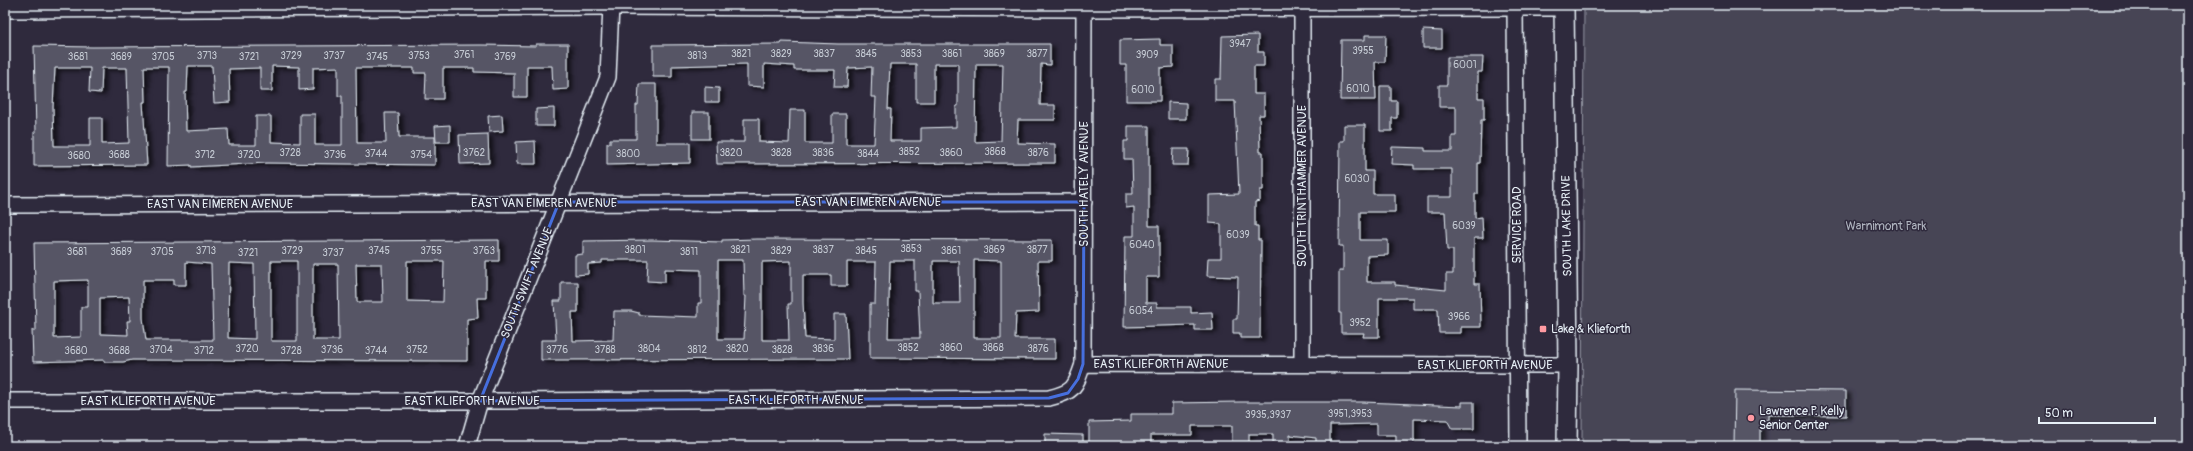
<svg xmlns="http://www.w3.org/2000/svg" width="2193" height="451" viewBox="0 0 2193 451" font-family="Pangolin,sans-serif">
	<defs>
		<filter id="shadow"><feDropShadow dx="4.5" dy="2.5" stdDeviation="2" flood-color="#0009"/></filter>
	</defs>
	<rect width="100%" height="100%" fill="#2f2a3d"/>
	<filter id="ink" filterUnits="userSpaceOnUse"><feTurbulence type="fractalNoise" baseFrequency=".025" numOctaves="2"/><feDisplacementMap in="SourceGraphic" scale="8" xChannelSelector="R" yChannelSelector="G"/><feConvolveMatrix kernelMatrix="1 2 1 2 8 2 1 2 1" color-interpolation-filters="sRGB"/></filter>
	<g filter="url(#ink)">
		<polygon fill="#464455" stroke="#979aa6" points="1584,5 2188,5 2188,446 1582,446"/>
		<g fill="#575565" stroke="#e8f1f8" fill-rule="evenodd" filter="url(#shadow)">
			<polygon points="1423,30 1442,31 1442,48 1423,48"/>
			<polygon points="1258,35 1258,52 1264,52 1264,66 1254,66 1254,94 1264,94 1264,115 1259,115 1260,152 1263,152 1263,190 1260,190 1260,201 1255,202 1255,226 1258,226 1258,240 1261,240 1260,338 1240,338 1240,333 1233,333 1233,319 1237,319 1238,277 1207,276 1208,258 1221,258 1221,224 1209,223 1209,195 1239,194 1235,101 1215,101 1215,79 1221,79 1222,36"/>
			<polygon points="1365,35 1386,35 1385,62 1375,62 1376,100 1340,100 1341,40 1365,40"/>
			<polygon points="1160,39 1160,45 1173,45 1173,67 1160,68 1160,101 1126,101 1126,65 1120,65 1120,40"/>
			<path d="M782 42 838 44H1050V65L1041 64 1040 105H1055V120H1018L1017 143 1055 144V163L717 164 716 142H744V119H759V142L789 143 790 110H805V143H832V114H846V144H874L876 97H871L872 67 848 68 847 87H834L835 70H794V66L764 64V87L747 86V64L672 66V77H653V45L781 44ZM890 64H916V102H934V64H958V106H956V127L921 128V141H890L891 109H888ZM976 64H1003L1001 141 975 142Z"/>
			<path d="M536 44H568V89L553 90 552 66H527V97H514V73L474 72V68H443V99H425L426 73H414V68H356L357 143H386L385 113H398L399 137H435V165L267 163 191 167V165L168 166 169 67H144L145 102H143L147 165 34 166V132H36L34 46 92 47 481 45 536 46ZM188 66H212L214 103 230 102 229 69 260 68V91H272V66L299 67V90L313 89V68L338 67V96H342V145H315V114H300V143L271 142V116H256V145H229L228 129 186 131 185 92H187ZM55 68H90L89 92 101 93 102 68H127L129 143 102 144V118H90V146H54L53 107Z"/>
			<polygon points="1447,57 1483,57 1482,72 1478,72 1478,98 1484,98 1484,120 1481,120 1480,163 1478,163 1478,194 1475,194 1475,218 1482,217 1483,238 1474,238 1474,284 1480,284 1481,327 1461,327 1461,333 1439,333 1438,309 1413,309 1413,298 1379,298 1379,337 1363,337 1364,333 1341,333 1341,313 1339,313 1339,271 1343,271 1343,246 1339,246 1340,141 1344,141 1344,125 1365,125 1365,171 1373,171 1373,194 1395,194 1395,212 1360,212 1360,240 1388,240 1388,255 1367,256 1367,282 1395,282 1395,285 1446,290 1446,274 1453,274 1453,250 1447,250 1445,212 1427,212 1427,197 1452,197 1452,169 1414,169 1414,165 1391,164 1392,147 1425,148 1425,151 1452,151 1452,136 1456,136 1456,107 1439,107 1439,85 1447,85"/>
			<polygon points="639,84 656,84 656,143 690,143 690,163 607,165 607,143 610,143 610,139 636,139 636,105 638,105"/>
			<polygon points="1380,86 1391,86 1391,101 1397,101 1397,118 1392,118 1392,131 1380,131"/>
			<polygon points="705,87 719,88 719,102 705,102"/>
			<polygon points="1168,102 1186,103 1186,119 1168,119"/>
			<polygon points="554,108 554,126 536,126 536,109"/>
			<rect x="692" y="112" width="17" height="27"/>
			<polygon points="502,115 503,131 489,132 488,116"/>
			<polygon points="450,125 450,142 436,142 435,126"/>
			<polygon points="1128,126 1149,126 1149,226 1159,226 1159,277 1146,277 1146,303 1157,303 1157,307 1191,307 1191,313 1212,312 1213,330 1195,330 1195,325 1124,327 1125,236 1134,236 1134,207 1126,208 1126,194 1133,194 1132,159 1124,159 1124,141 1128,141"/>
			<polygon points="488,134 489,163 460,164 459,135"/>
			<polygon points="535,141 536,164 517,164 516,142"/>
			<polygon points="1173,149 1189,149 1188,165 1172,165"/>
			<path d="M757 239 1052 240V261H1038L1039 312 1016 313 1015 339H1055V359L870 358V304H875L876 262H847V286H831V275H803V303L805 338 834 339V314H846L848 359 541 360V340H556L554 301H561V282H578V312H572L573 341 613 340 614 311H631L639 313V315L698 317V303H701V270L665 269V282L647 281 648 260H602V263L588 264V274L575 275V255L583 254V241L652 240 722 242V240ZM718 260H743L744 296H746L744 339H718ZM974 260 1001 261V338H974ZM791 261V304H788L789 340H762V262ZM890 261H915V291H918L920 338H888ZM933 261H959L960 303H933Z"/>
			<path d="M499 240V261H486V298H477L478 318 467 319V361L132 360 123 362H104V360L33 362 32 330H36L34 243ZM271 261H297V341H271ZM407 261H444L443 302 407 301ZM186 262 211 264 213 340H146L143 318V280H174V285H186ZM229 263 254 264 255 339 228 338ZM313 264H338L339 340H313ZM356 264H382L383 302H357ZM88 280V307H81V337L54 338V281ZM129 297 130 321H127L128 335 100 334V298Z"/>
			<polygon points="1735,390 1846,391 1846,416 1768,415 1768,420 1760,420 1760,446 1734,446"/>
			<polygon points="1240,402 1363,402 1462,406 1462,402 1474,402 1474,429 1452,429 1447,420 1414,419 1414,446 1396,446 1396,435 1377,435 1377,424 1330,425 1330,446 1316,446 1316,438 1290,435 1290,446 1273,446 1273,434 1249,434 1249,446 1232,446 1232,426 1192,426 1192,435 1151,435 1151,446 1131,446 1131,444 1089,445 1089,422 1131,421 1131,414 1172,414 1172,403"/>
			<polygon points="1045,434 1083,435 1083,446 1045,446"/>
		</g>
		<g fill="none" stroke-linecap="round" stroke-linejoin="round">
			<g stroke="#e8f1f8" stroke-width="18">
				<g id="minor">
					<polyline points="1515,5 1518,446"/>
					<polyline points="1302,8 1302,364"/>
					<polyline points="5,10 611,7 1084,9 1564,8"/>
					<polyline points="5,205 1084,202"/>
					<polyline points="1083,364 1084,5"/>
					<path d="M5 401H499L1049 398C1074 392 1075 388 1083 364L1568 365"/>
					<polyline points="467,446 480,401 608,77 611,5"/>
				</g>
			</g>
			<g stroke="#e8f1f8" stroke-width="22">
				<polyline id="major" points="1564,5 1568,365 1567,446"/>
			</g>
			<use href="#minor" stroke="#2f2a3d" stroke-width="15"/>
			<use href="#major" stroke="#2f2a3d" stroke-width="19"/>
		</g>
	</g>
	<path fill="none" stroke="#466fde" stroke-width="3" stroke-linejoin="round" d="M559 202H1084L1083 364 1078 379 1068 393 1049 398 480 401Z"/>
	<g fill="#ff9aa2" stroke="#2f2a3d" stroke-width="1.5">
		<rect x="1539" y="325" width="8" height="8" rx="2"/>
		<circle cx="1751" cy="418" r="4"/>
	</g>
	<g text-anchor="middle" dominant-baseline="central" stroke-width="3" stroke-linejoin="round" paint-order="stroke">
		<g font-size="10" fill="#c4cad3">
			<text x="1240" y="44">3947</text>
			<text x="1363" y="51">3955</text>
			<text x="741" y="54">3821</text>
			<text x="781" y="54">3829</text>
			<text x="824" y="54">3837</text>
			<text x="866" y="54">3845</text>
			<text x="911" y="54">3853</text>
			<text x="952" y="54">3861</text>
			<text x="994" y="54">3869</text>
			<text x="1037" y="54">3877</text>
			<text x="464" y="55">3761</text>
			<text x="1147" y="55">3909</text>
			<text x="207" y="56">3713</text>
			<text x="291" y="56">3729</text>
			<text x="334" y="56">3737</text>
			<text x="419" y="56">3753</text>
			<text x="697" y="56">3813</text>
			<text x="78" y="57">3681</text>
			<text x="121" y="57">3689</text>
			<text x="163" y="57">3705</text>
			<text x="249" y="57">3721</text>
			<text x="377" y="57">3745</text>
			<text x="505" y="57">3769</text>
			<text x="1465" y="65">6001</text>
			<text x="1358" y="89">6010</text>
			<text x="1143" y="90">6010</text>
			<text x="909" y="152">3852</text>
			<text x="995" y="152">3868</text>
			<text x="290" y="153">3728</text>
			<text x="474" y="153">3762</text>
			<text x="731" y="153">3820</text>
			<text x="781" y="153">3828</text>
			<text x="823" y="153">3836</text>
			<text x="951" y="153">3860</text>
			<text x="1038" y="153">3876</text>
			<text x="376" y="154">3744</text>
			<text x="628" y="154">3800</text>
			<text x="868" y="154">3844</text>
			<text x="119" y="155">3688</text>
			<text x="205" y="155">3712</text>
			<text x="249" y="155">3720</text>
			<text x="335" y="155">3736</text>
			<text x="421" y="155">3754</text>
			<text x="79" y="156">3680</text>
			<text x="1357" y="179">6030</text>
			<text x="1464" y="226">6039</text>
			<text x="1238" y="235">6039</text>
			<text x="1142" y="245">6040</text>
			<text x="911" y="249">3853</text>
			<text x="635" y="250">3801</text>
			<text x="740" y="250">3821</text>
			<text x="823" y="250">3837</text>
			<text x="994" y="250">3869</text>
			<text x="1037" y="250">3877</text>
			<text x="206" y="251">3713</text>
			<text x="292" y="251">3729</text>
			<text x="379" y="251">3745</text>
			<text x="431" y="251">3755</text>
			<text x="484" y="251">3763</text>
			<text x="781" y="251">3829</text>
			<text x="866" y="251">3845</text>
			<text x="951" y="251">3861</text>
			<text x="77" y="252">3681</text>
			<text x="121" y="252">3689</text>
			<text x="162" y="252">3705</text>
			<text x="689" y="252">3811</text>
			<text x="248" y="253">3721</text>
			<text x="333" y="253">3737</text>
			<text x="1141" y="311">6054</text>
			<text x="1459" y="317">3966</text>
			<text x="1360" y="323">3952</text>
			<text x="908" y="348">3852</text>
			<text x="951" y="348">3860</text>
			<text x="993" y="348">3868</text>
			<text x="247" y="349">3720</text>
			<text x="649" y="349">3804</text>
			<text x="737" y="349">3820</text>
			<text x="823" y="349">3836</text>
			<text x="1038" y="349">3876</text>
			<text x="161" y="350">3704</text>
			<text x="332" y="350">3736</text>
			<text x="417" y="350">3752</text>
			<text x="557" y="350">3776</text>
			<text x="605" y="350">3788</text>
			<text x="697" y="350">3812</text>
			<text x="782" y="350">3828</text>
			<text x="76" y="351">3680</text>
			<text x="119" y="351">3688</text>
			<text x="204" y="351">3712</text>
			<text x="291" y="351">3728</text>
			<text x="376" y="351">3744</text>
			<text x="1350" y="414">3951,3953</text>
			<text x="1268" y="415">3935,3937</text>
		</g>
		<g font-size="12" fill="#e8f1f8" stroke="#2f2a3d">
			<text transform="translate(1084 184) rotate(-90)">SOUTH HATELY AVENUE</text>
			<text transform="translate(1302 186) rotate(-90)">SOUTH TRINTHAMMER AVENUE</text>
			<text x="868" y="202">EAST VAN EIMEREN AVENUE</text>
			<text x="544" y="203">EAST VAN EIMEREN AVENUE</text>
			<text x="220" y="204">EAST VAN EIMEREN AVENUE</text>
			<text transform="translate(1517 225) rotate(-90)">SERVICE ROAD</text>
			<text transform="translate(1567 226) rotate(-91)">SOUTH LAKE DRIVE</text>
			<text transform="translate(527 283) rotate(-68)">SOUTH SWIFT AVENUE</text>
			<text x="1161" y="364">EAST KLIEFORTH AVENUE</text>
			<text x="1485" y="365">EAST KLIEFORTH AVENUE</text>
			<text x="796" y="400">EAST KLIEFORTH AVENUE</text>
			<text x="148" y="401">EAST KLIEFORTH AVENUE</text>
			<text x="472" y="401">EAST KLIEFORTH AVENUE</text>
		</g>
		<g font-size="12" fill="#afb4bf" stroke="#2f2a3d">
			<text x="1886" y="226">Warnimont Park</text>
		</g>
		<g font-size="12" fill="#e8f1f8" stroke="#2f2a3d" text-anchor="start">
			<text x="1551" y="329">Lake &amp; Klieforth</text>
			<text x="1759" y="411">Lawrence P. Kelly<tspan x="1759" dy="14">Senior Center</tspan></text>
		</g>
	</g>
	<rect width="2193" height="451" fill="none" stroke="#2f2a3d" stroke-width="20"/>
	<rect x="10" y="10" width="2173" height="431" fill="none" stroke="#e8f1f8" stroke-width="1.5" filter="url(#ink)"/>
	<path d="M2039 417v6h116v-6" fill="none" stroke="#e8f1f8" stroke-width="2"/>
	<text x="2045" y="417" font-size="12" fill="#e8f1f8" stroke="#2f2a3d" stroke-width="3" paint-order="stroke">50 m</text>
</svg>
